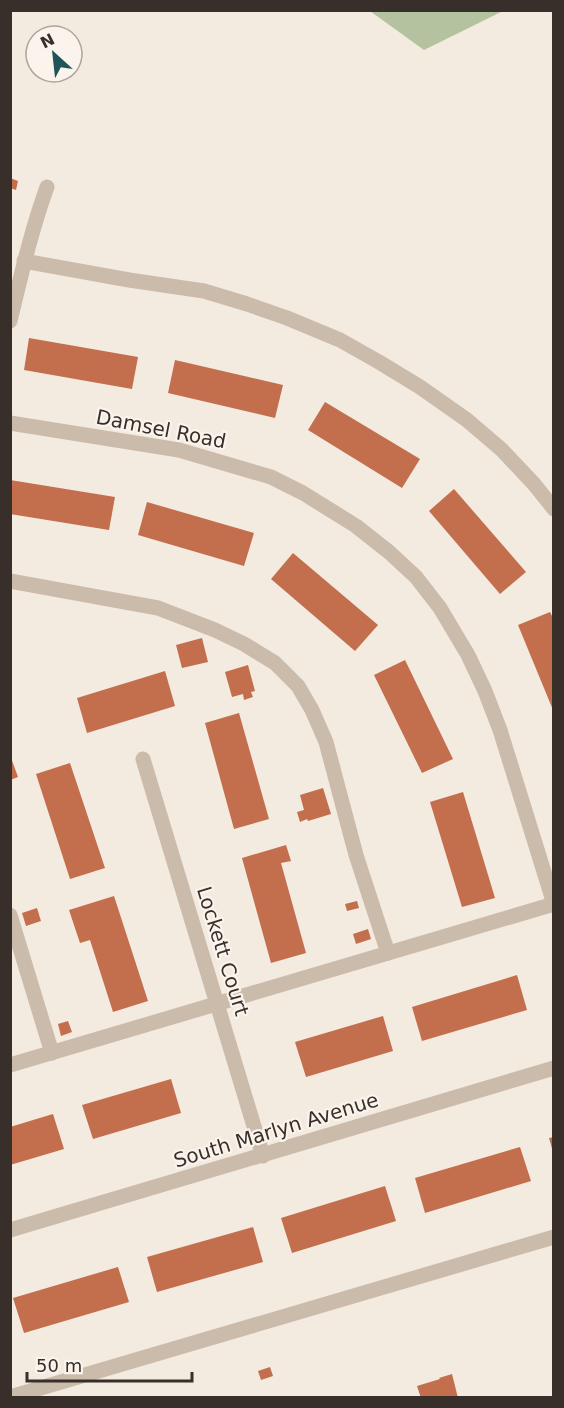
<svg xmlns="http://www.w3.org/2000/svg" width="564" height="1408" viewBox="0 0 564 1408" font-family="'DejaVu Sans',sans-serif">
	<rect width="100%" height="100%" fill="#f3eae0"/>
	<polygon fill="#b5c2a0" points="370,11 503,11 424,50"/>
	<g fill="#c36e4d">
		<polygon points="10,178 18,181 16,190 10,188"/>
		<polygon points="29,338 138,357 132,389 24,370"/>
		<polygon points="175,360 283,385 275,418 168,393"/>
		<polygon points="325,402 420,459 402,488 308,430"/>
		<polygon points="10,480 115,497 109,530 10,514"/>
		<polygon points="454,489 526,572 500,594 429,511"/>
		<polygon points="147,502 254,533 244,566 138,535"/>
		<polygon points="293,553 378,625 355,651 271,579"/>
		<polygon points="550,612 554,620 553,710 518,625"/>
		<polygon points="202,638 208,662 182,668 176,645"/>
		<polygon points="405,660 453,759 422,773 374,675"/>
		<polygon points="248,665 255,691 251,692 253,697 244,700 243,694 232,697 225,672"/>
		<polygon points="165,671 175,706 87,733 77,698"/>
		<polygon points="239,713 269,819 234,829 205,723"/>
		<polygon points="10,755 18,777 10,780"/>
		<polygon points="70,763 105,868 70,879 36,774"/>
		<polygon points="323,788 331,814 308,821 307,819 300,822 297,812 304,810 300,795"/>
		<polygon points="463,792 495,898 462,907 430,802"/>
		<polygon points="286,845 291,861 281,863 306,953 271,963 242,858"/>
		<polygon points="114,896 148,1001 113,1012 90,940 80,943 69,910"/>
		<polygon points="357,901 359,908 347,911 345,904"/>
		<polygon points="37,908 41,921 26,926 22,913"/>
		<polygon points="368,929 371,939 356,944 353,934"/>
		<polygon points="517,975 527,1010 422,1041 412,1007"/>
		<polygon points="383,1016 393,1051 306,1077 295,1042"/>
		<polygon points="68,1021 72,1032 61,1036 58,1024"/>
		<polygon points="171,1079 181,1113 93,1139 82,1105"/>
		<polygon points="53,1114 64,1149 10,1165 10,1127"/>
		<polygon points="554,1137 554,1152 553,1152 549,1138"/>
		<polygon points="520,1147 531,1181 425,1213 415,1178"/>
		<polygon points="385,1186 396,1221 292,1253 281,1218"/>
		<polygon points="253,1227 263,1262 157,1292 147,1257"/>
		<polygon points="118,1267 129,1302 24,1333 13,1298"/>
		<polygon points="270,1367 273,1376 261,1380 258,1371"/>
		<polygon points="452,1374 458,1398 421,1398 417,1386 440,1379 439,1378"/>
	</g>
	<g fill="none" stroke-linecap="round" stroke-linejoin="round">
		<g stroke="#cbbbab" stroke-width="15">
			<polyline points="24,261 129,280 204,291 247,304 287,318 340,340 379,362 420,387 467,420 502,450 534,484 554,509"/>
			<path d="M10 321C21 276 31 231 47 187"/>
			<polyline points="10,423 179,450 271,477 303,493 356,526 389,552 416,577 440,608 468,655 485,691 500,730 554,904"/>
			<polyline points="10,581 158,608 215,630 244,644 275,663 298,686 312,710 326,742 356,855 388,953"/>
			<polyline points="143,759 263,1156"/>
			<polyline points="10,915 52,1053"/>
			<polyline points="10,1065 554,904"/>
			<polyline points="10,1230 554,1068"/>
			<polyline points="10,1397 554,1237"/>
		</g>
	</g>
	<g text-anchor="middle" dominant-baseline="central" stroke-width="4.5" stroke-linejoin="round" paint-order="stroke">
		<g font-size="20" fill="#392f2a" stroke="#faf4ec">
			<text transform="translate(161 429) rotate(11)">Damsel Road</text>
			<text transform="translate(223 951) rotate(73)">Lockett Court</text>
			<text transform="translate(276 1130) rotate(-17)">South Marlyn Avenue</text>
		</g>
	</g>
	<rect width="564" height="1408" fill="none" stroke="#392f2a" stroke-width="24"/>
	<g transform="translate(54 54) rotate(333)"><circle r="28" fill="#faf4ec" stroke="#ada59e" stroke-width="1.5"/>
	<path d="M0-4.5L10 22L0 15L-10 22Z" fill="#20545a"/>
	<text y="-9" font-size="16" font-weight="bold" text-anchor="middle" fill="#392f2a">N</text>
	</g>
	<path d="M27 1372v9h165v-9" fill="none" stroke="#392f2a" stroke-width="3"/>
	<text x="36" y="1372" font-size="18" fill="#392f2a" stroke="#faf4ec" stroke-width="4.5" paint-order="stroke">50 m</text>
</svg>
